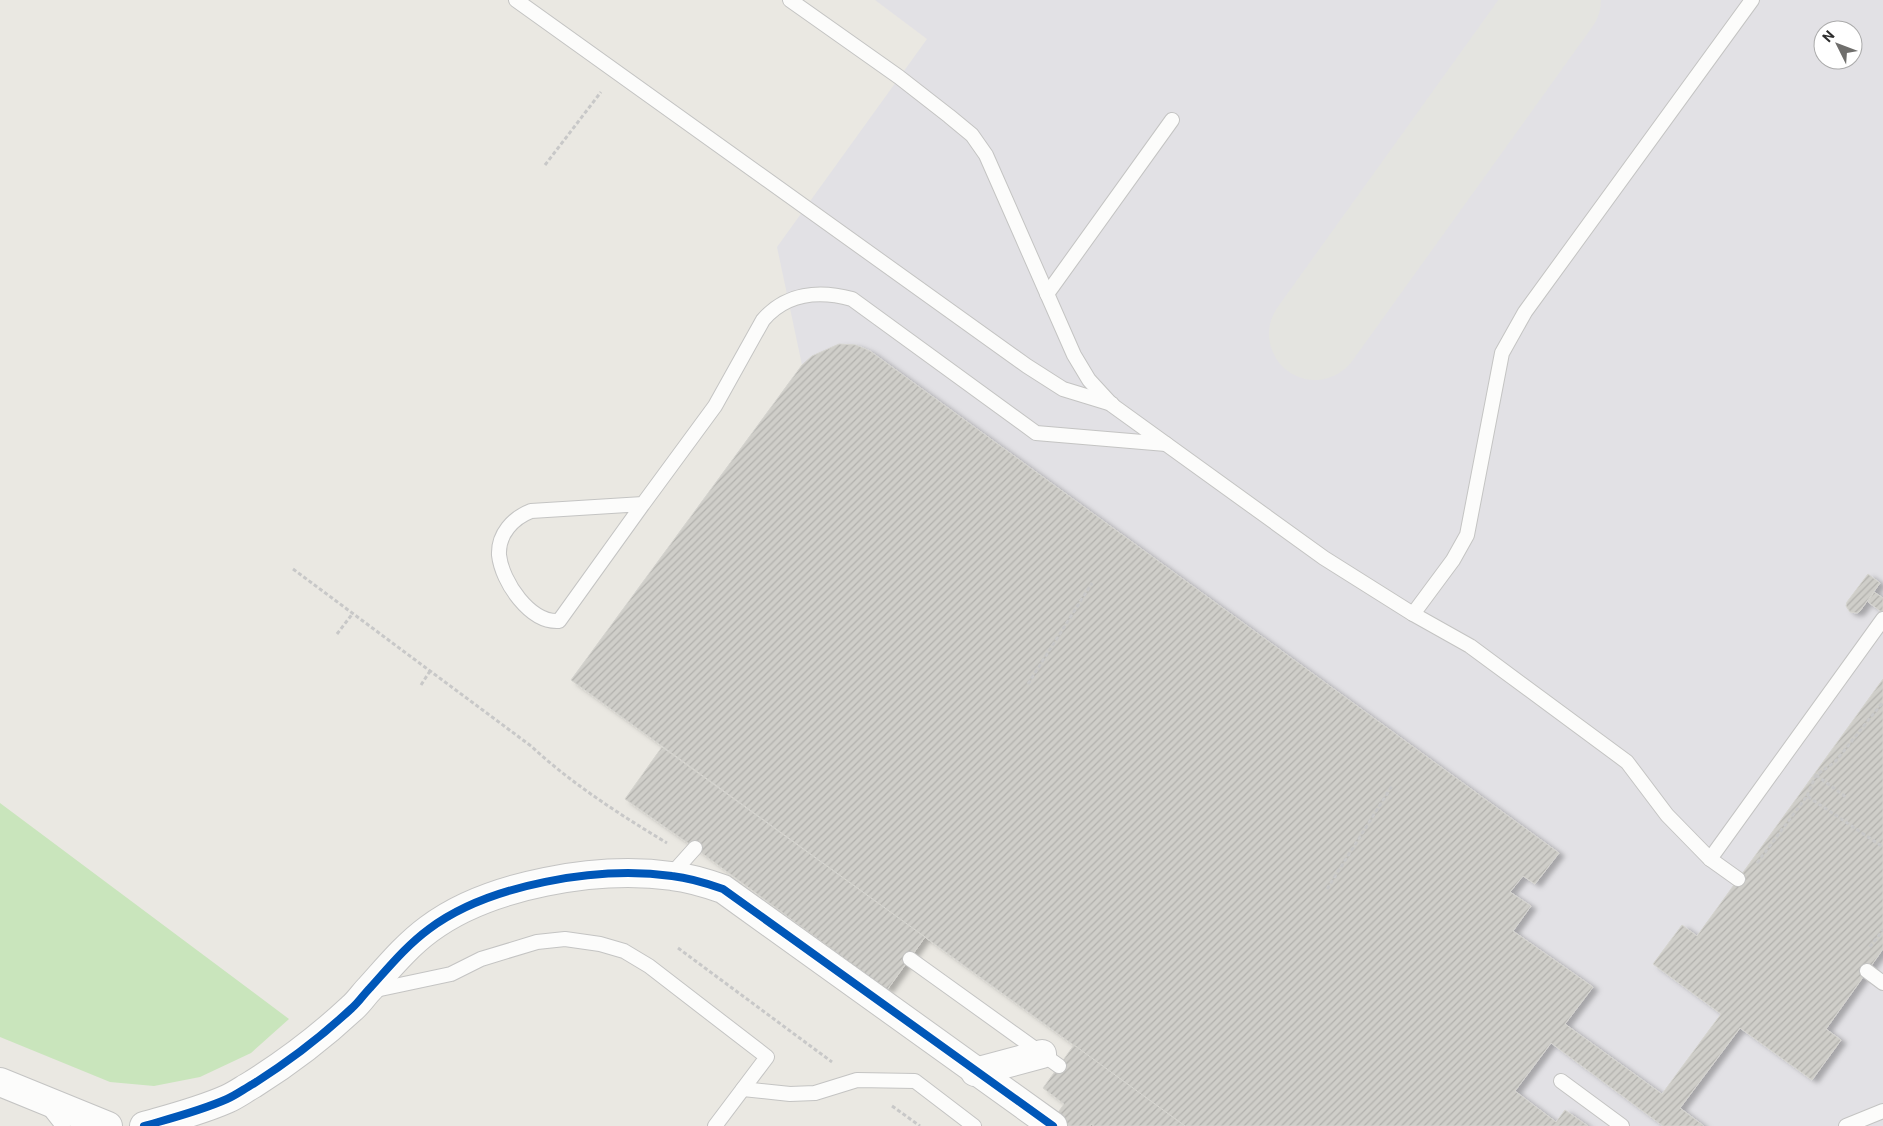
<svg xmlns="http://www.w3.org/2000/svg" width="1883" height="1126" viewBox="0 0 1883 1126" font-family="Roboto,sans-serif">
	<defs>
		<pattern id="building-hatch" width="6" height="6" patternUnits="userSpaceOnUse" patternTransform="scale(1.25)"><rect width="6" height="6" fill="#cfcec9"/><path d="M-1 1l2-2M0 6l6-6M5 7l2-2" fill="none" stroke="#b2b1ad"/></pattern>
		<filter id="shadow"><feDropShadow dx="5.5" dy="3" stdDeviation="2.5" flood-color="#0004"/></filter>
	</defs>
	<rect width="100%" height="100%" fill="#eae8e2"/>
	<path fill="#e2e1e5" fill-rule="evenodd" d="M875 0H1883V1126H1185L571 680 802 365 777 247 927 39ZM1823 30H1853V60H1823Z"/>
	<polygon fill="#c9e5bc" points="0,803 289,1019 251,1053 200,1077 154,1086 110,1082 0,1037"/>
	<g fill="none" stroke-linecap="round" stroke-linejoin="round">
		<polyline stroke="#e4e4e0" stroke-width="92" points="1315,334 1555,0"/>
	</g>
	<g fill="url(#building-hatch)" stroke="#d5d4cf" filter="url(#shadow)">
		<polygon points="839,344 856,345 870,351 1559,853 1535,884 1523,876 1510,892 1531,906 1513,931 1593,987 1565,1024 1662,1094 1721,1014 1653,964 1682,925 1697,936 1883,679 1883,949 1826,1029 1841,1040 1812,1080 1740,1028 1680,1108 1704,1126 1663,1126 1551,1043 1515,1091 1556,1122 1565,1110 1588,1126 1185,1126 571,680 802,365 812,356"/>
		<polygon points="1868,574 1880,583 1860,611 1857,613 1850,612 1846,606 1847,602"/>
		<polygon points="1874,592 1883,598 1883,613 1868,602"/>
		<polygon points="662,747 925,937 887,990 695,848 625,799"/>
		<polygon points="1074,1045 1185,1126 1094,1126 1091,1124 1090,1126 1066,1126 1055,1117 1064,1104 1043,1088"/>
	</g>
	<g fill="none" stroke-linecap="round" stroke-linejoin="round">
		<g stroke="#c4c4c3" stroke-width="16">
			<g id="lane">
				<polyline points="516,0 1027,366 1063,389 1112,404"/>
				<polyline points="790,0 899,77 949,116 972,135 986,155 1074,355 1089,380 1112,405 1324,558 1413,614 1470,646 1627,762 1667,815 1710,859 1738,879"/>
				<polyline points="1047,294 1172,120"/>
				<path d="M643 504 559 621C530 623 502 582 499 555 498 534 513 518 531 511L643 504 715 406 763 320C786 293 819 290 852 299L1036 433 1166 444"/>
				<polyline points="1413,614 1453,560 1467,535 1502,353 1525,312 1752,0"/>
				<polyline points="1710,859 1883,619"/>
				<polyline points="670,876 695,848"/>
				<polyline points="910,959 1059,1066"/>
				<polyline points="1867,971 1883,983"/>
				<polyline points="371,991 451,974 481,959 537,942 565,939 600,944 624,951 649,966 767,1057 715,1126"/>
				<polyline points="1561,1081 1622,1126"/>
				<polyline points="743,1089 790,1094 815,1093 857,1080 915,1081 974,1126"/>
				<polyline points="48,1107 63,1126"/>
				<polyline points="1846,1126 1883,1111"/>
			</g>
		</g>
		<g stroke="#c4c4c3" stroke-width="30">
			<g id="secondary">
				<polyline points="975,1072 1042,1054"/>
				<polyline points="0,1082 108,1126"/>
				<path d="M144 1126C172 1118 200 1111 227 1099 236 1095 244 1089 253 1084 288 1062 322 1036 352 1008 359 1002 364 994 370 988 389 967 406 946 429 929 489 884 598 866 672 876 690 878 706 883 723 889L1053 1126"/>
			</g>
		</g>
		<g stroke="#c8c8c8" stroke-width="3" stroke-dasharray="4 2.5" stroke-linecap="butt">
			<polyline points="545,165 601,92"/>
			<path d="M293 569 531 746C572 784 619 814 667 843"/>
			<polyline points="337,634 353,613"/>
			<polyline points="1028,684 1092,583"/>
			<polyline points="421,685 430,671"/>
			<polyline points="1816,775 1846,797"/>
			<polyline points="1807,796 1816,775 1835,762 1883,702"/>
			<polyline points="1757,863 1807,796 1883,847"/>
			<polyline points="1327,889 1392,786"/>
			<polyline points="1870,947 1883,930"/>
			<polyline points="678,948 832,1062"/>
			<polyline points="892,1106 920,1126"/>
		</g>
		<use href="#lane" stroke="#fcfcfb" stroke-width="14"/>
		<use href="#secondary" stroke="#fcfcfb" stroke-width="28"/>
		<g stroke="#fff" stroke-width="11">
			<path id="cycleway" d="M144 1126C172 1118 200 1111 227 1099 236 1095 244 1089 253 1084 288 1062 322 1036 352 1008 359 1002 364 994 370 988 389 967 406 946 429 929 489 884 598 866 672 876 690 878 706 883 723 889L1053 1126"/>
		</g>
		<use href="#cycleway" stroke="#0057b8" stroke-width="8"/>
	</g>
	<g transform="translate(1838 45) rotate(312)"><circle r="24" fill="#ffffff" stroke="#ababab"/>
	<path d="M0-4L9 19L0 12L-9 19Z" fill="#6f6e6c"/>
	<text y="-8" font-size="14" font-weight="bold" text-anchor="middle" fill="#2d2d2d">N</text>
	</g>
</svg>
